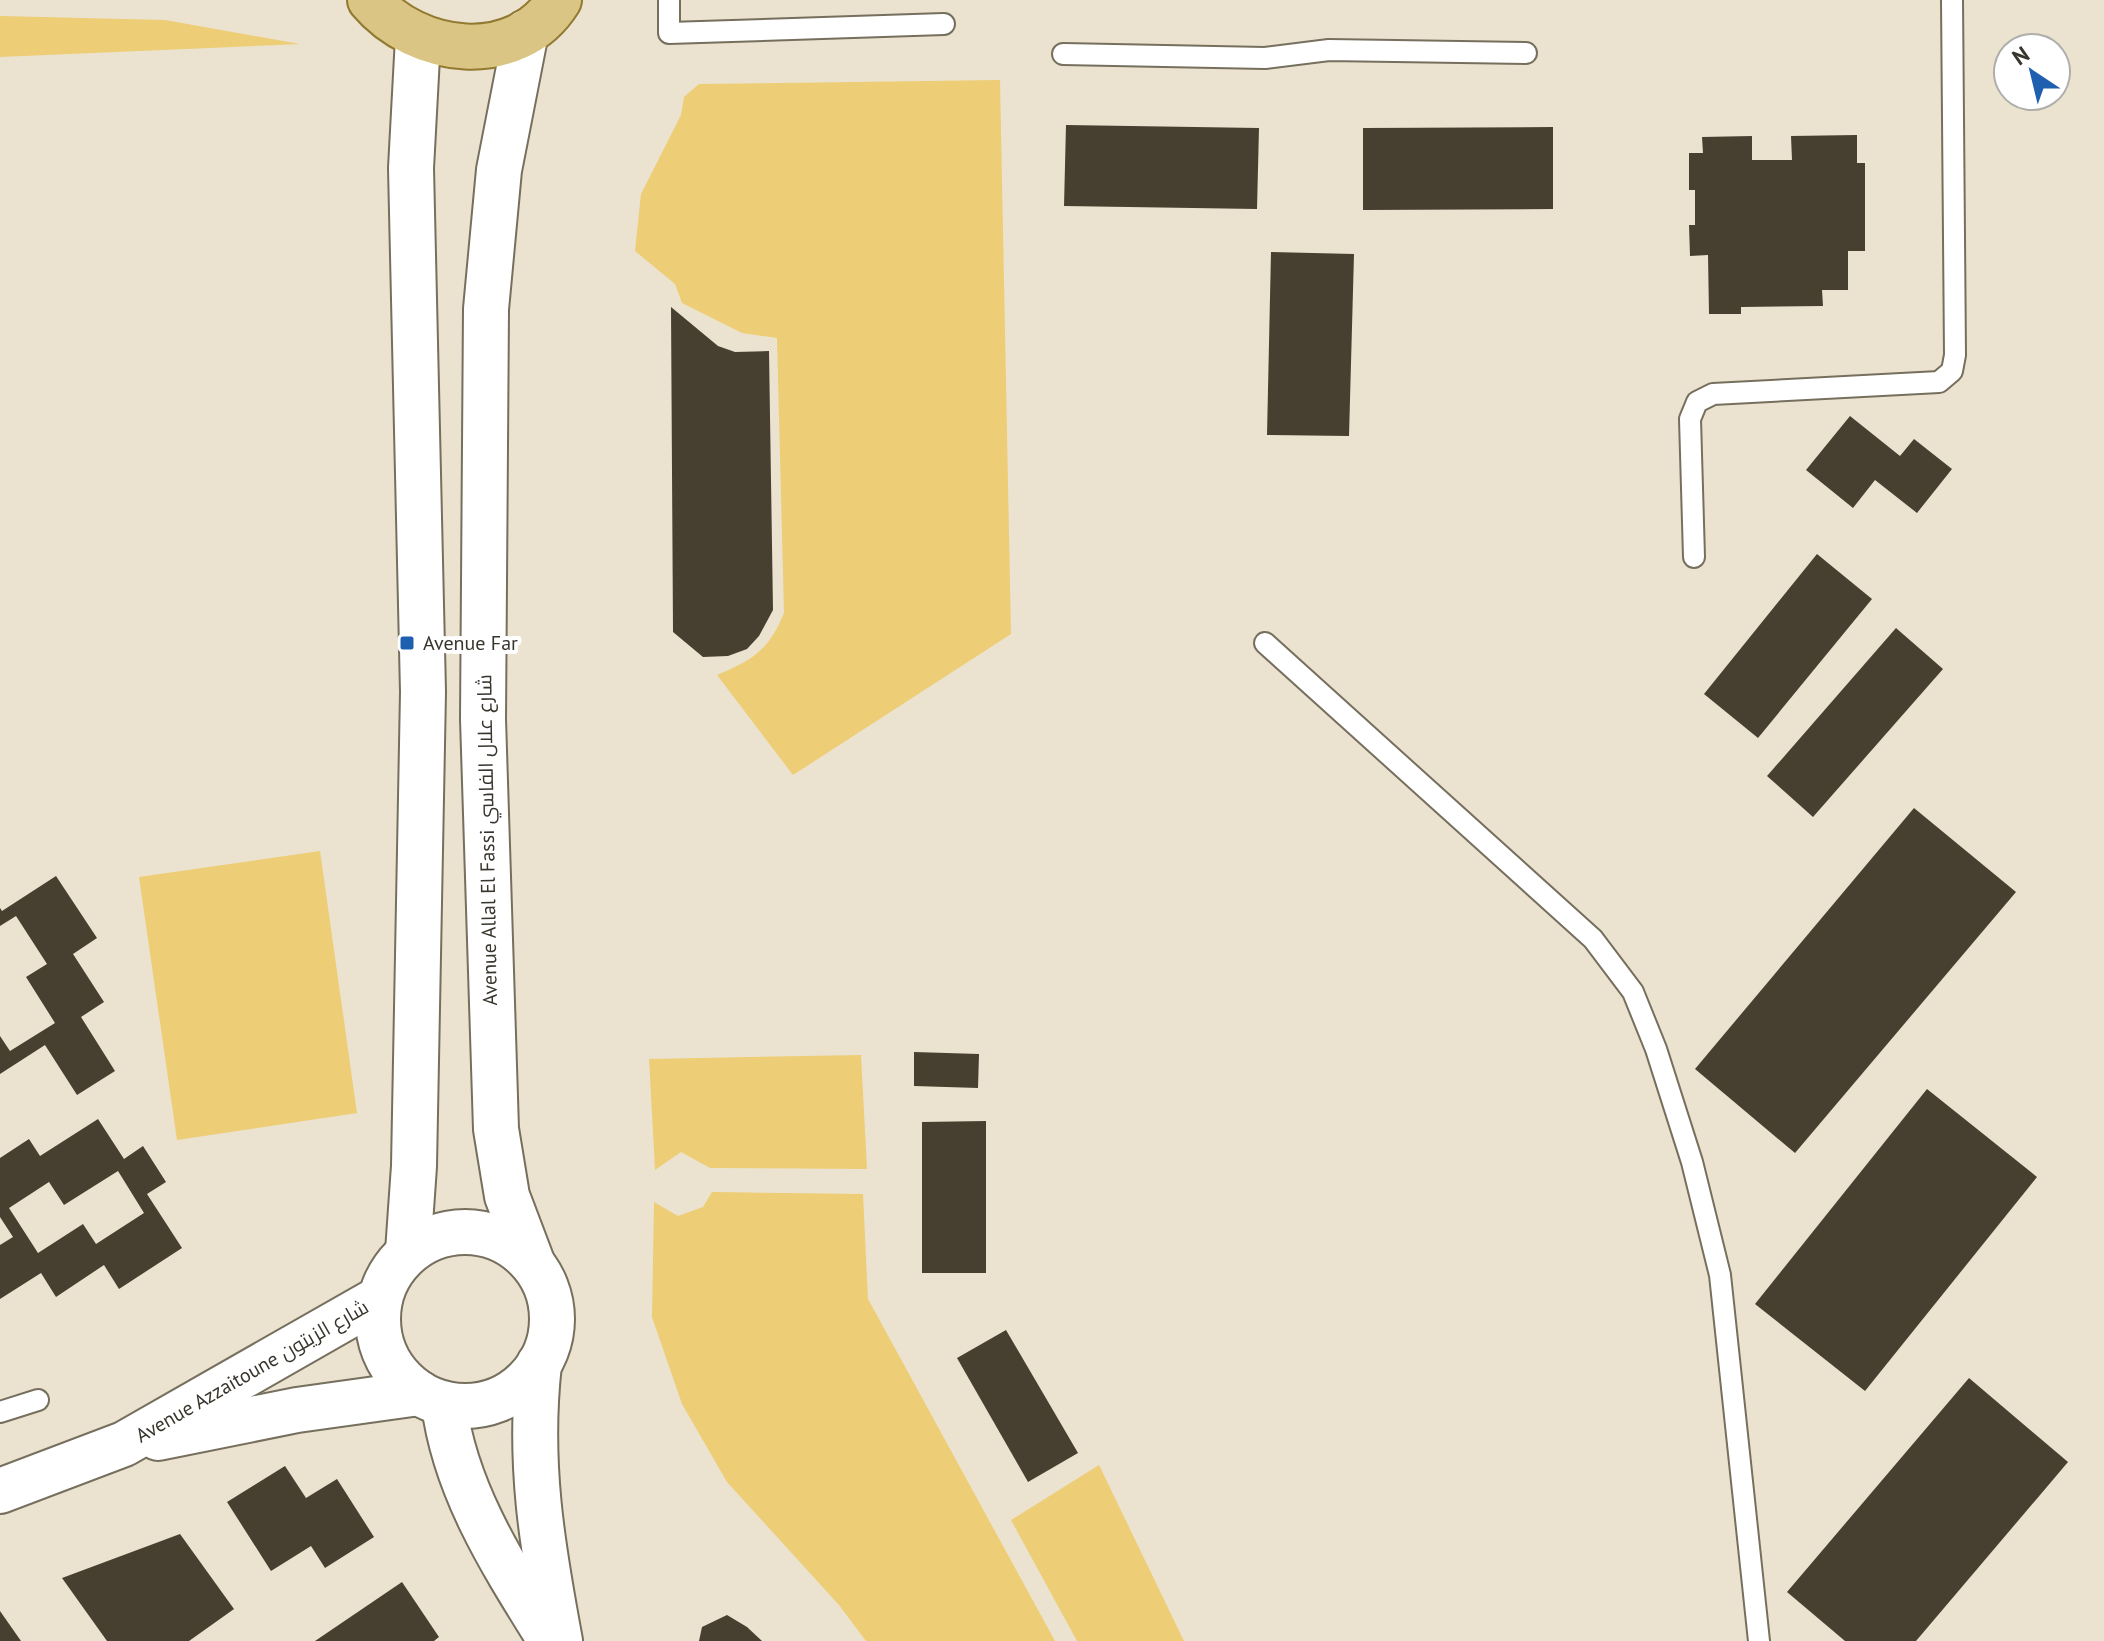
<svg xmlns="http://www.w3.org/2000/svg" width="2104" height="1641" viewBox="0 0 2104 1641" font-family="'PT Sans',Cairo,sans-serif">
	<rect width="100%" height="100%" fill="#ebe3cf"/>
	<g fill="#edcd75">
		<polygon points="0,16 165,20 300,44 0,57"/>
		<path d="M1000 80 1011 634 793 775 717 675C753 660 769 650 784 613L777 338 742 333 682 303 675 284 635 251 641 194 681 115 684 97 699 84Z"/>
		<polygon points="320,851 357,1113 177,1140 139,877"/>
		<polygon points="861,1055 867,1169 710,1168 681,1152 655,1170 649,1059"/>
		<polygon points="712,1192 863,1194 868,1299 1055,1641 866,1641 839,1605 727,1482 682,1404 652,1317 654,1202 678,1216 703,1207"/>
		<polygon points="1099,1465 1184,1641 1077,1641 1011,1520"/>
	</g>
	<g fill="#474030" fill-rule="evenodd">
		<polygon points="1066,125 1259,128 1257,209 1064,206"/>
		<polygon points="1553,127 1553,209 1363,210 1363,128"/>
		<polygon points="1857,135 1857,163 1865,163 1865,251 1848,251 1848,290 1822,290 1823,306 1741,307 1741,314 1709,314 1708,255 1690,256 1689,225 1695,225 1695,190 1689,190 1689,153 1703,153 1702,137 1752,136 1752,160 1792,160 1791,136"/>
		<polygon points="1271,252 1354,254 1349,436 1267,435"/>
		<polygon points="671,307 718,346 735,352 769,351 773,610 759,636 747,649 728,656 703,657 673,632"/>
		<polygon points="1850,416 1900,456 1914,439 1952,469 1917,513 1875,480 1853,508 1806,470"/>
		<polygon points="1817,554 1872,599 1758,738 1704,694"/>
		<polygon points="1896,628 1943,669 1813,817 1767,776"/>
		<polygon points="1914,808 2016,892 1795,1153 1695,1069"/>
		<polygon points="56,876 97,938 73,954 104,1002 81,1017 115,1071 77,1095 45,1045 0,1074 0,1036 10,1051 55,1023 26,977 47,964 16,916 0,926 0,908 2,911"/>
		<polygon points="914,1052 979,1054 978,1088 914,1086"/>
		<polygon points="1927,1089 2037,1177 1865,1391 1755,1304"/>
		<path d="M98 1119 124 1159 143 1146 166 1182 147 1194 182 1248 119 1289 104 1265 56 1297 41 1273 0 1299V1245L13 1237 0 1217V1158L29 1139 40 1156ZM118 1171 144 1213 96 1244 83 1224 38 1253 9 1208 49 1182 64 1205Z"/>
		<polygon points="986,1121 986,1273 922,1273 922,1122"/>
		<polygon points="1006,1330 1078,1453 1028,1482 957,1358"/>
		<polygon points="1969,1378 2068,1462 1916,1641 1845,1641 1787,1592"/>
		<polygon points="285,1466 306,1498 337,1479 374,1537 325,1568 311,1546 271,1571 227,1502"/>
		<polygon points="180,1534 234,1609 189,1641 107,1641 62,1578"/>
		<polygon points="402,1582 439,1637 434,1641 315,1641"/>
		<polygon points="0,1611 21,1641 0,1641"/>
		<polygon points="727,1615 747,1627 762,1641 699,1641 702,1627"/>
	</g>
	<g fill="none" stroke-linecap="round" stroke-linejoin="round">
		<g stroke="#766f5e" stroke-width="24">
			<g id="lane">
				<polyline points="669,0 669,33 944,24"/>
				<polyline points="1063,54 1265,58 1329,50 1526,53"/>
				<polyline points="1694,557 1690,419 1697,402 1713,394 1939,382 1952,371 1955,355 1952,0"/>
				<polyline points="1265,643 1593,939 1633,992 1656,1049 1692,1162 1720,1275 1759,1641"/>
				<polyline points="0,1412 38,1400"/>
			</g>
		</g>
		<g stroke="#766f5e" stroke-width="48">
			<g id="secondary">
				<polyline points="526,32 499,170 486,309 483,719 496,1129 507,1196 532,1262"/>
				<circle cx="465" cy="1319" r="87"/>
				<polyline points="408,1252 414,1166 423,692 411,168 418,38"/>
				<path d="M539 1364C528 1462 542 1545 560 1641"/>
				<path d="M444 1404C455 1491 504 1566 550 1640"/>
				<polyline points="158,1438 297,1410 419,1393"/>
				<polyline points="0,1491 124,1444 380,1298"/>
			</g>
		</g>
		<g stroke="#927930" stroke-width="48">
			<path id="primary" d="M370 0C416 55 516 69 559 0"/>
		</g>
		<use href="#lane" stroke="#fff" stroke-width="20"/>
		<use href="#secondary" stroke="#fff" stroke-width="44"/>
		<use href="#primary" stroke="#dac584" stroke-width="44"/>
	</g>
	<rect fill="#1f5fb0" stroke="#fff" stroke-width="3" x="399" y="635" width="16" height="16" rx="4"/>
	<g text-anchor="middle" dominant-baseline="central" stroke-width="8" stroke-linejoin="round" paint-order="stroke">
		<g font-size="20" fill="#38352d" stroke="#fff" text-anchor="start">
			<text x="423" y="643">Avenue Far</text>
		</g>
		<g font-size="20" fill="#38352d" stroke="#fff">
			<text transform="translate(487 840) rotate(-91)">Avenue Allal El Fassi شارع علال الفاسي</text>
			<text transform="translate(252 1371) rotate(-30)">Avenue Azzaitoune شارع الزيتون</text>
		</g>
	</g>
	<g transform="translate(2032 72) rotate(325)"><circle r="38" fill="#ffffff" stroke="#afaeab" stroke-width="2"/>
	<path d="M0-6L14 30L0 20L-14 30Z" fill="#1f5fb0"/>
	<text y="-12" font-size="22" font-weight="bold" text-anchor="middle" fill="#38352d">N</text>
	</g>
</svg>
